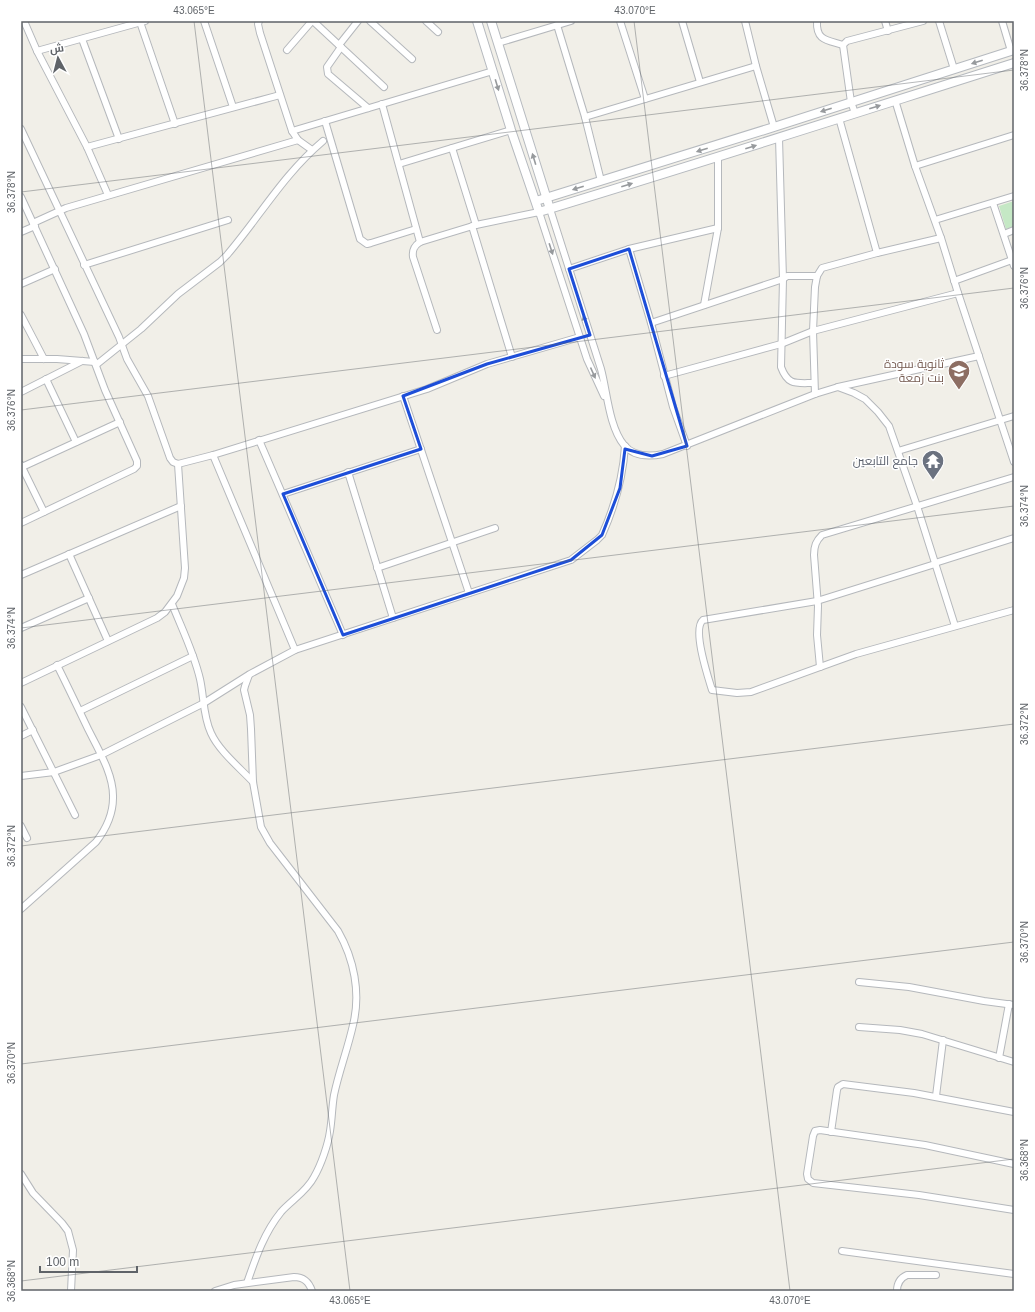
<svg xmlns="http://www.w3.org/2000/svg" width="1035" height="1312" viewBox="0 0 1035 1312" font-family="Helvetica,Cairo,sans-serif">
	<rect width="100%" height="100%" fill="#f1efe8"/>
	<polygon fill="#c5e8c5" points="1014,201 1014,226 1006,229 999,206"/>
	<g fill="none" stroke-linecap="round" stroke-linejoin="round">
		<g stroke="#b5b8bc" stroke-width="8">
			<g id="street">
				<polyline points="24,21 37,51 87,147 108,195"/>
				<polyline points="204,21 233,107"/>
				<polyline points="259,21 258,24 260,33 292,131 298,140 312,150"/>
				<polyline points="313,21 384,87"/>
				<polyline points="370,21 412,59"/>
				<polyline points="426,21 438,32"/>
				<polyline points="620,21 645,99"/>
				<polyline points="682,21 700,82"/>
				<polyline points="745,21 756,66 774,127"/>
				<path d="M817 21C816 41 827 40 843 45"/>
				<polyline points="885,21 888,31"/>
				<polyline points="939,21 954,69"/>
				<polyline points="1002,21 1011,51"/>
				<polyline points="140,22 175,124"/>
				<polyline points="557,25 585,117 601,181"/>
				<polyline points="82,39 119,139"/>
				<polyline points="498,43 571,21"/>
				<polyline points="339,45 358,21"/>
				<polyline points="341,47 327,67 328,74 368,108"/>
				<polyline points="287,50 312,21"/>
				<polyline points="37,51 145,21"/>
				<polyline points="895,100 915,166 941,238 958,293 1014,462"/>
				<polyline points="382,104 420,242"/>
				<polyline points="855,113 851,102 843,45 847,41 923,21"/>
				<polyline points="585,117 756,66"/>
				<polyline points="839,118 877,253"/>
				<polyline points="325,121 360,239 367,244 371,243 416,229"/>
				<polyline points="21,129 119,337 127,359 148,396 170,458 173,462 178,464 213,455 427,389 487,364 580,337"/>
				<polyline points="292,131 493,71"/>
				<path d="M779 138 783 279 781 367C788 386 796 383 814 383"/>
				<polyline points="87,147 280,95"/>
				<polyline points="452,148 476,225"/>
				<polyline points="399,164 511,130"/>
				<polyline points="915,166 1014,135"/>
				<polyline points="21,197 84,334 105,390 137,461 137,466 134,469 21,523"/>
				<polyline points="993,203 1014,266"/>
				<path d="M550 209C567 263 584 316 601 369 607 391 609 427 624 445 634 457 649 457 663 454L815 394 838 387 854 393 865 399 878 412 889 426 917 506 955 626"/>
				<polyline points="935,220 1014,196"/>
				<polyline points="33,223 66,208 298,140"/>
				<polyline points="472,226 512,357"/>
				<polyline points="21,232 35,226"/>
				<polyline points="1004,234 1014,230"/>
				<polyline points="629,249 651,323 673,407 687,446"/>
				<polyline points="84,265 228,220"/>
				<polyline points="569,269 629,249 718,228"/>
				<polyline points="954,281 1012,260"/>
				<polyline points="21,284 55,269"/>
				<polyline points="704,305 718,228 718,157"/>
				<polyline points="21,315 44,359"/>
				<polyline points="651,323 783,279 787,276 817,276"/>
				<path d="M437 330 413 257C412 250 414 246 420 242L476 225 539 212 587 359 604 396"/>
				<polyline points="21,359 57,359 95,362"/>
				<path d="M96 365 141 329 178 294 220 262 227 255C261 215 283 175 323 141"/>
				<polyline points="664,376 781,344 813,331 958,293"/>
				<polyline points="46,379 76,442"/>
				<polyline points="838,387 979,356"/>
				<polyline points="21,392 82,361"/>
				<polyline points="815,394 813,331 815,287 817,276 822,268 877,253 941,238"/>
				<polyline points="403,396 469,593"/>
				<polyline points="259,440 343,635"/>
				<polyline points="898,451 1014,416"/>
				<polyline points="213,455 295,650"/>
				<polyline points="21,465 44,512"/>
				<polyline points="22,467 120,422"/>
				<polyline points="348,472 393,618"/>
				<polyline points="283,494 421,449"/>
				<polyline points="69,554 108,641"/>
				<polyline points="935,563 1014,538"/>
				<path d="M935 564 817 601 703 620C692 629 708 677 712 690L737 693 751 692 856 654 1014 610"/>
				<polyline points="377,568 495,528"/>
				<polyline points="21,575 181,506"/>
				<path d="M172 604C182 629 194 653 200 679 204 697 203 716 211 733 219 751 240 768 253 782"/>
				<polyline points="21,628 89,598"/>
				<path d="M820 667 817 635 818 606 814 555C814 546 816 541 822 535L1014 477"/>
				<polyline points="21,683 157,618 165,612 177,596 184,578 185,568 178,464"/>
				<polyline points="21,707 75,815"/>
				<polyline points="80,711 193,656"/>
				<polyline points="21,736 33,730"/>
				<path d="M21 776 54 772 101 755 204 703 250 674 295 650 571 560 597 540 602 535C615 506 623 478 625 446"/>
				<polyline points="21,826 27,838"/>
				<path d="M21 909 96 842C106 829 113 815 113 798 114 775 98 749 88 729 78 708 68 687 57 665"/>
				<polyline points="859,982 909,987 984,1001 1014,1005"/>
				<polyline points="859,1027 900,1030 922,1034 1014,1062"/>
				<polyline points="999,1058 1009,1004"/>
				<polyline points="936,1096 943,1040"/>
				<polyline points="831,1132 837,1090 838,1087 843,1084 914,1093 1014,1112"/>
				<polyline points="1014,1164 925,1145 820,1130 815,1131 813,1136 807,1174 808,1179 813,1183 919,1195 1014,1210"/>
				<polyline points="21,1174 33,1193 62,1223 68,1231 73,1250 71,1291"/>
				<polyline points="842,1251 1014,1274"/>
				<path d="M247 1283C256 1257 264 1233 281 1212 292 1200 307 1191 314 1177 321 1165 328 1145 330 1131 332 1119 332 1107 334 1095 339 1071 348 1048 353 1025 361 993 354 959 338 931L270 843 261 827 253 782 251 729 250 715 244 690 245 686 249 675"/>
				<path d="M215 1291 234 1285 294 1277C304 1277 309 1282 312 1291"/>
				<path d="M897 1291C897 1284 900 1278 907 1275H936"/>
			</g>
		</g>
		<g stroke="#b6babf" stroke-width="10">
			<g id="secondary">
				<path d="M477 21 511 130 539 212C698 164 856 113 1014 63"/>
				<polyline points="491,21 550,209"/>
				<polyline points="536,201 774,127 1014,50"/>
			</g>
		</g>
		<use href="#street" stroke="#fff" stroke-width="6"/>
		<use href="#secondary" stroke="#fff" stroke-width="8"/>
	</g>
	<defs><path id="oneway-solid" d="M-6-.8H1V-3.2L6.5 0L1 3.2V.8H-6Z"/></defs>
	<g fill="#979a9d">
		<use href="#oneway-solid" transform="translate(977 62) rotate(163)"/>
		<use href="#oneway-solid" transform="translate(497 85) rotate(73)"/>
		<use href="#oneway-solid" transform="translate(875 107) rotate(-17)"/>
		<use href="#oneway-solid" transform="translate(826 110) rotate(162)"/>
		<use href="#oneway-solid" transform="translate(751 147) rotate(-18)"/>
		<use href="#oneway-solid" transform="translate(702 150) rotate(163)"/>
		<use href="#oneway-solid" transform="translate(534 159) rotate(-107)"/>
		<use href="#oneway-solid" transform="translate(627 185) rotate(-17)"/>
		<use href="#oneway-solid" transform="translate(578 188) rotate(163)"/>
		<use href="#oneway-solid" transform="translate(551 249) rotate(72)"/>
		<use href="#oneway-solid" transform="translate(585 321) rotate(-108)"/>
		<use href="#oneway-solid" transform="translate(593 373) rotate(66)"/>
	</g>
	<path fill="none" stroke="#1d4ed8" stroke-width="3" stroke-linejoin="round" d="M629 249 687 446 652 456 625 449 620 488 602 535 571 560 343 635 283 494 421 449 403 396 487 364 590 335 569 269Z"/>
	<path fill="none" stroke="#5f6368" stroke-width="1" stroke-opacity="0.45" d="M194 21 350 1291M634 21 790 1291M21 192 1014 70M21 410 1014 288M21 628 1014 506M21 846 1014 724M21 1064 1014 942M21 1281 1014 1159"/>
	<defs>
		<g id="school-pin" transform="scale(1.15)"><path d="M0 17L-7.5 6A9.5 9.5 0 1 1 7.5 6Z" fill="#8d6e63" stroke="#fff"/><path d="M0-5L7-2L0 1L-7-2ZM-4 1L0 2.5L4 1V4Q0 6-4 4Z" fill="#fff"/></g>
		<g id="temple-pin" transform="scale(1.15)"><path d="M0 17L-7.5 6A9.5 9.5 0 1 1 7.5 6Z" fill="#6b7280" stroke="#fff"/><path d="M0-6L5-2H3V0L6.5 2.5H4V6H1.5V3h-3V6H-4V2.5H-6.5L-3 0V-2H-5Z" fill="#fff"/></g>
	</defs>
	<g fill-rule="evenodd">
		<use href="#school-pin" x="959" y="371"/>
		<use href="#temple-pin" x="933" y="461"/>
	</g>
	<g text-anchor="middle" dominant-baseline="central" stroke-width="3" stroke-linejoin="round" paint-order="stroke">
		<g font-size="12" fill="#785e54" stroke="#fff" text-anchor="end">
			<text x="944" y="364">ثانوية سودة<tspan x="944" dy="14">بنت زمعة</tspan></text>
		</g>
		<g font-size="12" fill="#5b616d" stroke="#fff" text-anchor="end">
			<text x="918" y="461">جامع التابعين</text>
		</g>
	</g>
	<rect width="1035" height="1312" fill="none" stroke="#ffffff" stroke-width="44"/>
	<g transform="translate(58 58) rotate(353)" stroke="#ffffff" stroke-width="3" paint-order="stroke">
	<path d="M0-3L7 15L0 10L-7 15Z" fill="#5f6368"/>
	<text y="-6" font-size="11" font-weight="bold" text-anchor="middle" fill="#5f6368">ش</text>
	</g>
	<path d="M40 1266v6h97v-6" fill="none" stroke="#5f6368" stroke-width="2"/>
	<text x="46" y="1266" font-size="12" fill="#5f6368" stroke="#ffffff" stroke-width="3" paint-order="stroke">100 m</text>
	<rect x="22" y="22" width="991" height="1268" fill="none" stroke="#5f6368" stroke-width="1.5"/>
	<g font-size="10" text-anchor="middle" fill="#5f6368">
		<text x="194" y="14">43.065°E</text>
		<text x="635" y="14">43.070°E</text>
		<text transform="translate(1024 70) rotate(-90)" y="4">36.378°N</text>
		<text transform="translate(11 192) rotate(-90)" y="4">36.378°N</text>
		<text transform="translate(1024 288) rotate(-90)" y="4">36.376°N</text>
		<text transform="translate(11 410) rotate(-90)" y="4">36.376°N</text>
		<text transform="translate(1024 506) rotate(-90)" y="4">36.374°N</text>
		<text transform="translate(11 628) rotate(-90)" y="4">36.374°N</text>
		<text transform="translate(1024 724) rotate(-90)" y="4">36.372°N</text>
		<text transform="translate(11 846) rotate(-90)" y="4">36.372°N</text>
		<text transform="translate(1024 942) rotate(-90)" y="4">36.370°N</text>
		<text transform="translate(11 1063) rotate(-90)" y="4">36.370°N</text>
		<text transform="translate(1024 1160) rotate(-90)" y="4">36.368°N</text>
		<text transform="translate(11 1281) rotate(-90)" y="4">36.368°N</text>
		<text x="350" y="1304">43.065°E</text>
		<text x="790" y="1304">43.070°E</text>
	</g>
</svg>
